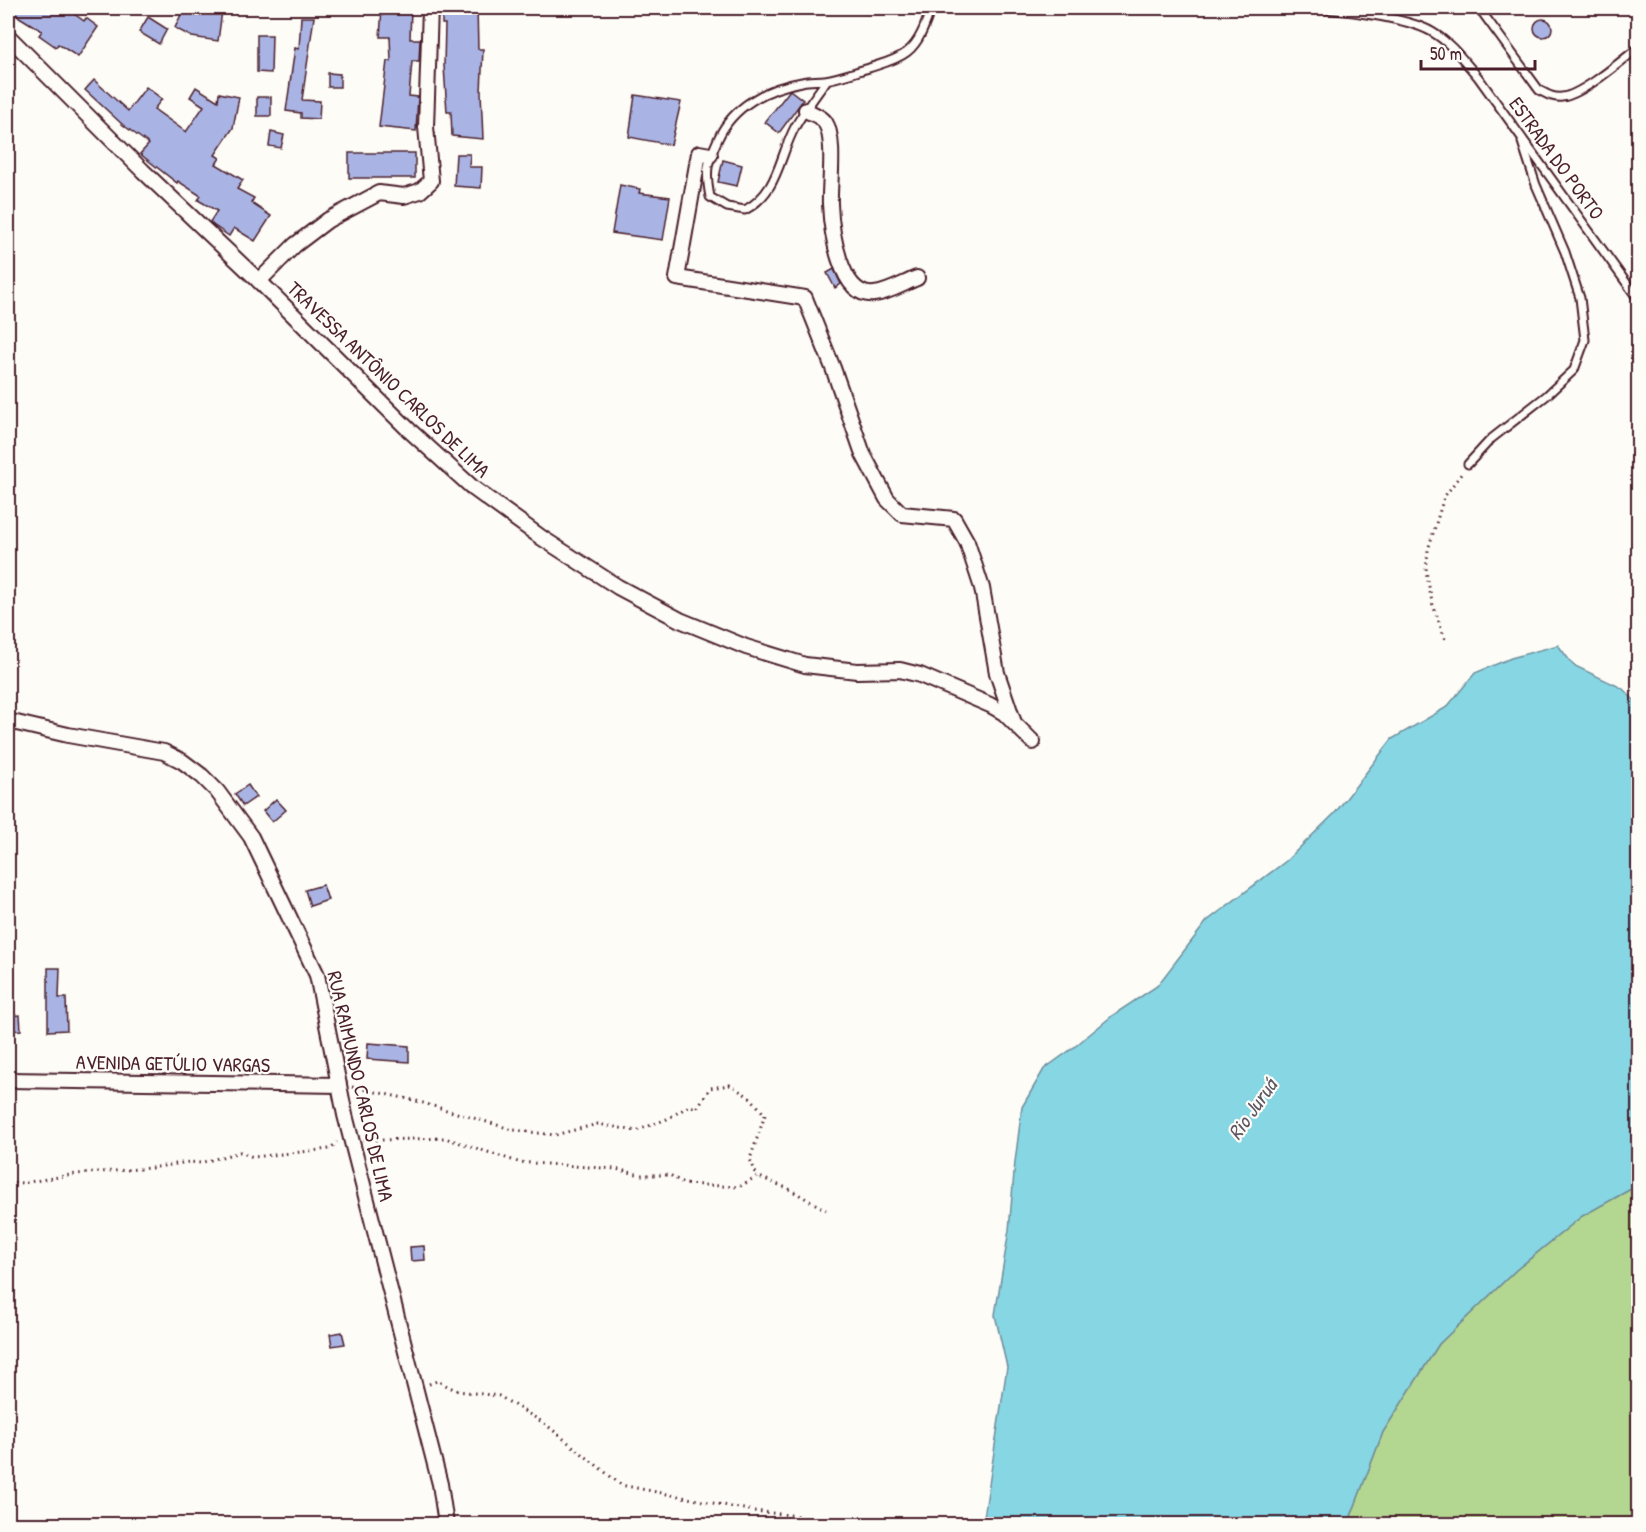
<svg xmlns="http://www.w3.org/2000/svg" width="1646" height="1532" viewBox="0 0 1646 1532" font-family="'Patrick Hand',sans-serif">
	<rect width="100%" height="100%" fill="#fdfcf7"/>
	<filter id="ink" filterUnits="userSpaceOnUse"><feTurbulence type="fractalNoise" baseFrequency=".0167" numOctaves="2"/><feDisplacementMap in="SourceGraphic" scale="12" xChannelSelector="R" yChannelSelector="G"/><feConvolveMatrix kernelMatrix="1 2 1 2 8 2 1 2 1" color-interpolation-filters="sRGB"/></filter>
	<g filter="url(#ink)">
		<polygon fill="#b3d691" stroke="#7e7a5e" stroke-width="1.5" points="1638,1187 1638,1524 1348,1524 1383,1432 1439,1344 1516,1270 1582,1216 1629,1190"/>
		<polygon fill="#87d6e4" stroke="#6f8d9a" stroke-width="1.5" points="1558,645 1573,665 1622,688 1638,704 1638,1187 1629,1190 1582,1216 1516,1270 1439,1344 1383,1432 1348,1524 983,1524 1007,1367 995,1315 1009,1230 1015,1162 1022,1107 1044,1069 1073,1048 1113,1015 1157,986 1207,921 1286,861 1335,813 1392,739 1447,707 1475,673 1511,658"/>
		<g fill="#aab4e4" stroke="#4a1f2b" stroke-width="1.5">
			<polygon points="8,8 66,8 84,21 86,18 98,27 78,57 58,44 56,47 39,35 42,31 8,10"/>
			<polygon points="184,8 222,11 218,41 192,37 175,28"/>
			<polygon points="382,8 411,8 410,39 420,39 419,61 412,61 409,96 418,97 416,131 379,127 387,61 391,61 390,37 380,37"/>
			<polygon points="442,8 477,8 478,49 483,49 481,92 483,139 452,136 451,112 447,112 444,66 445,24 442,24"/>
			<polygon points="148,17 167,29 159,44 139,32"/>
			<polygon points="301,17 314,17 302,100 320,101 319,119 301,118 301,113 286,111 295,48 299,49"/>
			<circle cx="1543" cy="28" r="9"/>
			<polygon points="257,35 272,35 271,73 257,72"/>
			<polygon points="328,73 340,74 340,87 328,87"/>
			<polygon points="94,80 128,111 146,87 162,99 154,109 186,132 204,106 190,97 196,87 218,101 219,93 239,97 233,128 215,155 220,158 216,164 243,180 237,189 254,198 251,203 271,216 255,241 234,228 229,236 213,225 210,222 217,211 198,200 201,196 178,181 177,183 140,154 149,144 123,125 85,90"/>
			<polygon points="790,90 803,100 779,133 765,122"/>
			<polygon points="635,95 681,102 671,145 629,137"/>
			<rect x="257" y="97" width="14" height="19"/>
			<polygon points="271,132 284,135 281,148 269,146"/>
			<rect x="349" y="153" width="66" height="25"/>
			<polygon points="456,154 470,154 469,167 482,167 481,188 454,186"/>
			<polygon points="723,160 742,165 737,186 718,182"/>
			<polygon points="620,185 640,189 639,193 670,197 663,240 612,233"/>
			<polygon points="834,269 841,284 835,288 827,273"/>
			<polygon points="248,785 256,797 243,806 235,794"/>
			<polygon points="276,799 286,810 272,822 263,811"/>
			<polygon points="323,885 328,900 310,906 305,890"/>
			<polygon points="48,968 60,968 59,998 66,998 67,1030 48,1031"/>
			<polygon points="20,1015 21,1030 8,1031 8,1016"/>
			<polygon points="368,1043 409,1046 409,1062 367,1059"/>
			<polygon points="424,1246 425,1260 411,1261 410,1247"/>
			<polygon points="342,1332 345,1344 332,1346 330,1334"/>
		</g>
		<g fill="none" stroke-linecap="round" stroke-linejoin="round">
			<g stroke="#4a1f2b" stroke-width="11">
				<g id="lane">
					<path d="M1306 8C1337 9 1407 17 1432 32 1451 43 1464 61 1478 77L1638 299"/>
					<path d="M1479 8 1539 90C1547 94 1552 98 1562 97 1582 95 1621 61 1638 48"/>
					<path d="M827 80C816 95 804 111 795 127 778 159 779 191 745 210L727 207 710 197C705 171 707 163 718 139 733 106 767 88 802 82 809 80 817 81 825 80 839 78 855 72 869 68 881 64 897 60 907 52 920 42 926 23 931 8"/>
					<polyline points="1468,464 1491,439 1546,396 1574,370 1585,340 1580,298 1565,252 1536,185 1522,142"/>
				</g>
			</g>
			<g stroke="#4a1f2b" stroke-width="18">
				<g id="street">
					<polyline points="8,36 143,171 259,281 409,430 473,488 542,538 618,587 680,620 746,647 805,665 857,671 900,670 920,675 990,705 1004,713 1033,742"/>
					<path d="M806 110C812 114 821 116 825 122 836 139 829 185 830 204 831 229 840 298 874 294 888 293 904 283 917 278"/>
					<polyline points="710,155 699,153 677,278 805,298 833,368 863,454 887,499 902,514 954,519 967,542 982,588 997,673 1013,720"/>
					<polyline points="259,281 295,245 328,220 379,193 404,196 420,191 431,181 426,127 430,8"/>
					<polyline points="8,721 68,735 164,752 182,761 202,776 217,791 251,837 317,975 345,1115 440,1484 446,1524"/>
					<polyline points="8,1080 339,1085"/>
				</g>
			</g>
			<g stroke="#4a1f2b" stroke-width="3" stroke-dasharray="1.5 4.5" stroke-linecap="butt">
				<polyline points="1445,639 1432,602 1426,571 1428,550 1444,497 1462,473"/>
				<polyline points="352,1087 413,1100 514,1130 555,1135 598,1124 636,1131 667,1119 689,1106 697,1108 710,1088 730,1085 751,1098 765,1115 750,1159 757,1176"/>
				<polyline points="364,1139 381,1140 445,1138 518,1162 616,1169 641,1175 670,1175 684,1184 739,1187 757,1176 789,1189 826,1210"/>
				<polyline points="8,1182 23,1183 76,1174 151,1168 189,1162 200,1163 240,1152 253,1157 330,1149 337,1142"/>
				<polyline points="429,1384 437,1381 458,1391 499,1396 544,1423 621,1485 754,1511 798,1516 821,1524"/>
			</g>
			<use href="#lane" stroke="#fdfcf7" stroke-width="7"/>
			<use href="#street" stroke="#fdfcf7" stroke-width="14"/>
		</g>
	</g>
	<g text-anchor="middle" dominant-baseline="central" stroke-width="4.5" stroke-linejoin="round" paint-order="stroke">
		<g font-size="20" fill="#4a1f2b" stroke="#fdfcf7">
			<text transform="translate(1557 158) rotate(54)">ESTRADA DO PORTO</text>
			<text transform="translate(389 379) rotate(44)">TRAVESSA ANTÔNIO CARLOS DE LIMA</text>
			<text transform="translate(173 1063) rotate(1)">AVENIDA GETÚLIO VARGAS</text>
			<text transform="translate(361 1086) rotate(77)">RUA RAIMUNDO CARLOS DE LIMA</text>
		</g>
		<g font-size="21" font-style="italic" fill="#5c5662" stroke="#fdfcf7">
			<text transform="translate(1252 1109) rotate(-55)">Rio Juruá</text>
		</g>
	</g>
	<rect width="1646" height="1532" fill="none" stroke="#fdfcf7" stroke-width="30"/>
	<rect x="15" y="15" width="1616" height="1502" fill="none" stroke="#4a1f2b" stroke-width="2" filter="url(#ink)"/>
	<path d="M1421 60v9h114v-9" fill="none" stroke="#4a1f2b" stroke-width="3"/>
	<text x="1430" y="60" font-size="18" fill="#4a1f2b" stroke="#fdfcf7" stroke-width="4.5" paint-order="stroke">50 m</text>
</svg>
